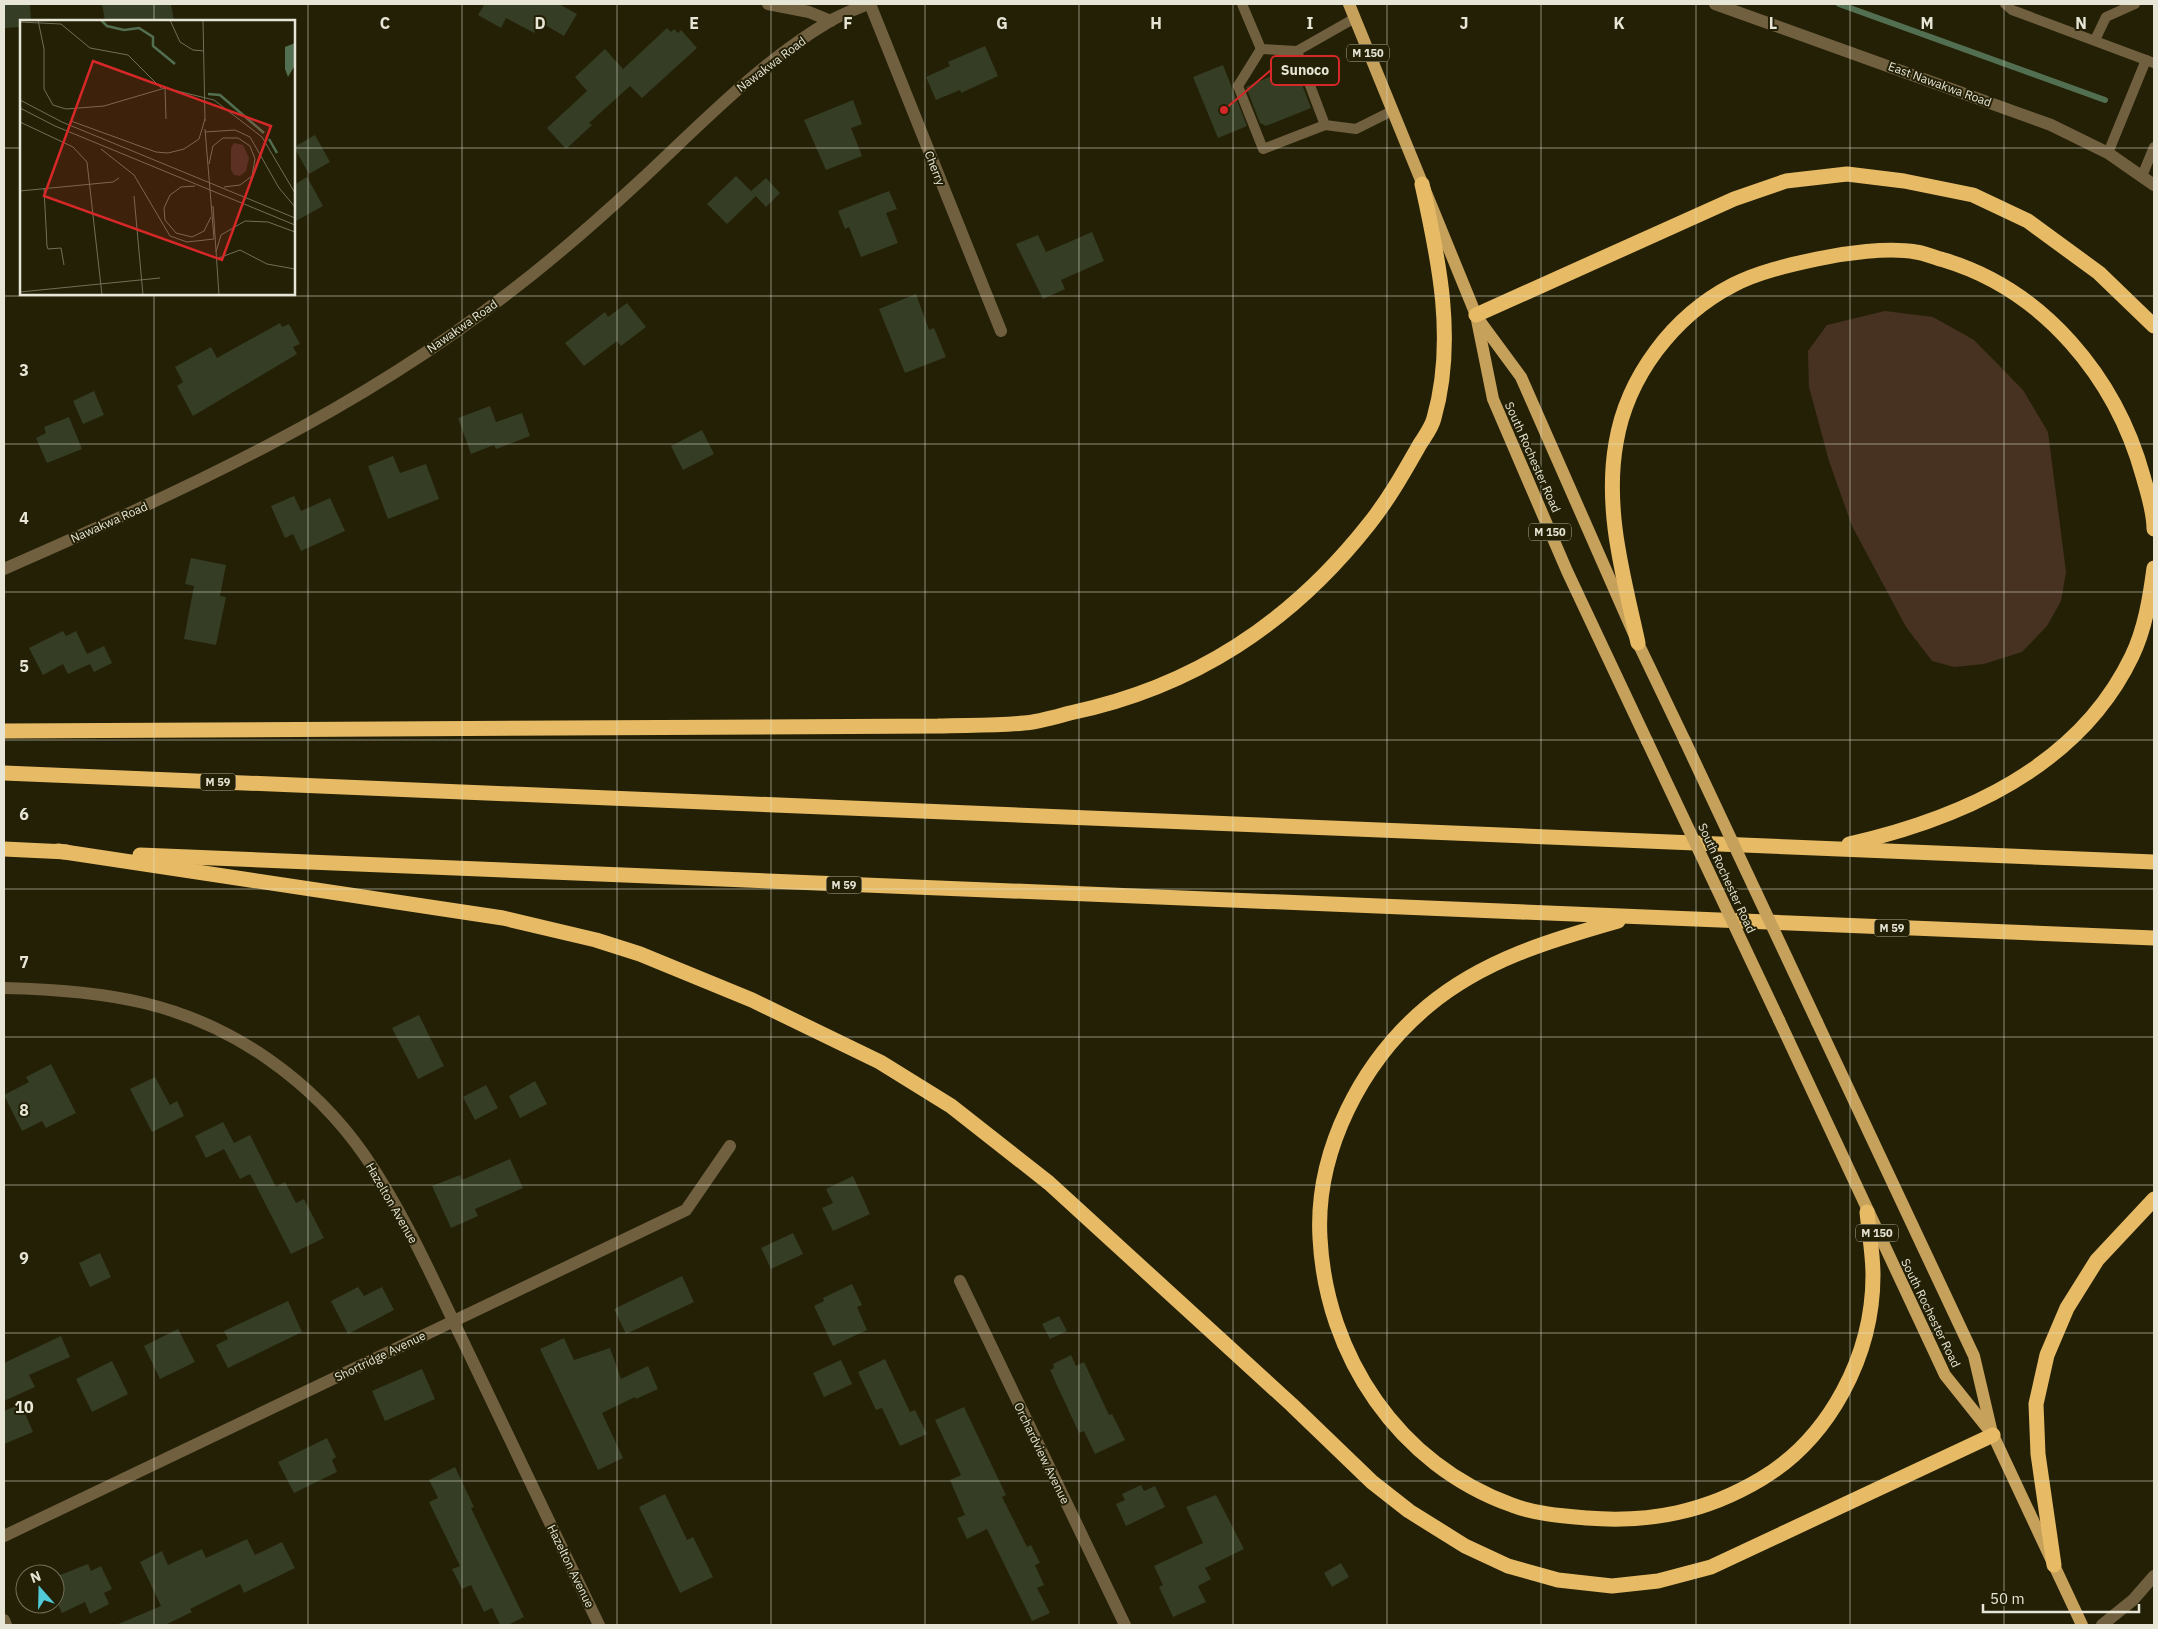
<svg xmlns="http://www.w3.org/2000/svg" width="2158" height="1629" viewBox="0 0 2158 1629" font-family="'IBM Plex Sans',sans-serif">
	<rect width="100%" height="100%" fill="#232006"/>
	<polygon fill="#473221" points="1885,311 1933,317 1974,340 2023,390 2048,432 2066,572 2061,601 2047,626 2022,652 1984,664 1954,667 1932,661 1906,627 1852,526 1829,461 1809,387 1808,351 1827,325"/>
	<g fill="none" stroke-linecap="round" stroke-linejoin="round">
		<polyline stroke="#536f52" stroke-width="6" points="1839,4 2105,100"/>
	</g>
	<g fill="#353d24">
		<polygon points="4,4 30,4 31,21 21,21 21,27 4,28"/>
		<polygon points="102,4 171,4 174,21 105,21"/>
		<polygon points="482,4 559,4 577,14 564,36 540,22 534,33 506,18 501,28 478,15 484,5"/>
		<polygon points="667,28 671,32 674,29 678,33 681,30 697,48 642,98 630,86 589,123 592,125 566,149 547,128 587,91 575,77 605,49 623,69"/>
		<polygon points="985,46 998,76 961,93 960,90 936,100 926,77 950,66 948,62"/>
		<polygon points="1223,65 1247,126 1218,138 1193,77"/>
		<polygon points="1295,66 1311,108 1266,126 1260,123 1246,87"/>
		<polygon points="853,100 862,124 851,128 862,156 826,170 804,120"/>
		<polygon points="315,135 330,162 309,174 294,147"/>
		<polygon points="736,176 756,196 727,224 707,204"/>
		<polygon points="307,177 323,206 294,222 294,185"/>
		<polygon points="766,178 780,193 766,207 751,191"/>
		<polygon points="889,191 897,209 886,213 898,243 861,257 849,227 845,229 838,211"/>
		<polygon points="1092,232 1104,261 1061,280 1065,289 1043,299 1016,244 1038,235 1046,252"/>
		<polygon points="916,294 929,330 934,328 946,357 905,373 879,309"/>
		<polygon points="627,303 646,327 621,346 617,341 584,366 565,343 605,312 608,317"/>
		<polygon points="280,323 282,327 289,324 300,344 293,347 297,354 193,416 177,386 183,382 175,367 211,347 217,358"/>
		<polygon points="94,391 104,415 83,424 73,401"/>
		<polygon points="490,406 496,422 522,413 530,436 496,449 494,445 471,454 458,418"/>
		<polygon points="69,417 82,449 47,463 36,438 46,433 44,427"/>
		<polygon points="702,430 714,454 683,470 671,446"/>
		<polygon points="393,456 400,473 426,464 439,499 388,519 368,466"/>
		<polygon points="294,496 301,511 330,498 345,531 301,551 293,534 285,538 271,506"/>
		<polygon points="191,558 226,565 220,596 226,597 216,645 184,639 194,586 185,584"/>
		<polygon points="63,631 66,636 76,631 87,654 104,646 112,663 94,672 90,664 68,674 63,664 43,675 29,648"/>
		<polygon points="419,1015 444,1066 418,1079 392,1028"/>
		<polygon points="51,1064 76,1113 46,1128 42,1121 22,1131 4,1095 29,1082 26,1077"/>
		<polygon points="155,1077 170,1105 177,1101 184,1116 152,1132 130,1089"/>
		<polygon points="535,1081 547,1104 520,1118 509,1096"/>
		<polygon points="486,1085 498,1108 475,1120 463,1097"/>
		<polygon points="223,1122 234,1143 250,1135 276,1187 285,1182 296,1203 304,1199 324,1238 291,1254 250,1174 240,1179 224,1149 206,1158 195,1136"/>
		<polygon points="510,1159 523,1188 475,1209 478,1216 451,1228 432,1186 460,1175 462,1180"/>
		<polygon points="853,1176 870,1214 833,1231 822,1208 833,1203 826,1189"/>
		<polygon points="793,1233 803,1254 771,1269 761,1248"/>
		<polygon points="100,1253 111,1277 90,1287 79,1263"/>
		<polygon points="682,1276 694,1302 626,1334 614,1309"/>
		<polygon points="852,1284 862,1305 857,1307 867,1330 833,1346 814,1306 824,1301 823,1298"/>
		<polygon points="358,1287 364,1296 382,1287 394,1310 348,1334 331,1301"/>
		<polygon points="288,1301 302,1332 228,1368 216,1345 228,1339 224,1331"/>
		<polygon points="1059,1316 1067,1331 1050,1339 1042,1324"/>
		<polygon points="178,1329 195,1362 160,1379 144,1346"/>
		<polygon points="61,1336 70,1357 29,1375 35,1387 4,1401 4,1363"/>
		<polygon points="564,1338 574,1360 610,1348 621,1379 648,1366 658,1389 636,1399 635,1397 602,1413 623,1458 598,1470 540,1349"/>
		<polygon points="1071,1355 1076,1366 1084,1362 1109,1415 1112,1414 1125,1440 1095,1454 1084,1431 1079,1433 1050,1370 1054,1368 1053,1364"/>
		<polygon points="885,1359 910,1412 915,1410 927,1434 900,1446 882,1408 876,1410 858,1372"/>
		<polygon points="841,1360 852,1384 824,1397 813,1373"/>
		<polygon points="112,1361 128,1394 92,1412 76,1379"/>
		<polygon points="422,1369 435,1399 385,1421 372,1391"/>
		<polygon points="21,1404 33,1432 4,1444 4,1411"/>
		<polygon points="964,1407 1006,1495 1002,1497 1027,1547 1031,1545 1040,1563 1035,1565 1044,1585 1037,1588 1050,1613 1032,1621 987,1529 967,1539 957,1518 965,1515 950,1480 961,1475 935,1420"/>
		<polygon points="327,1438 336,1457 332,1460 337,1472 294,1493 278,1462"/>
		<polygon points="455,1467 474,1507 471,1508 481,1529 524,1617 508,1625 500,1625 492,1608 484,1612 471,1585 462,1589 452,1569 460,1566 429,1502 438,1498 429,1480"/>
		<polygon points="1141,1485 1144,1491 1155,1486 1165,1507 1126,1526 1116,1504 1125,1500 1122,1494"/>
		<polygon points="665,1494 687,1540 693,1537 713,1577 680,1593 639,1507"/>
		<polygon points="1216,1495 1244,1549 1205,1568 1211,1579 1198,1586 1206,1602 1173,1617 1159,1587 1163,1585 1154,1566 1203,1543 1186,1507"/>
		<polygon points="247,1539 255,1555 282,1542 295,1568 244,1593 240,1584 190,1609 192,1612 165,1625 116,1625 161,1606 140,1562 162,1551 168,1565 202,1549 206,1558"/>
		<polygon points="1341,1563 1349,1577 1332,1587 1324,1573"/>
		<polygon points="88,1564 91,1571 101,1566 112,1589 104,1593 109,1604 90,1614 85,1602 62,1613 55,1598 55,1577"/>
	</g>
	<g fill="none" stroke-linecap="round" stroke-linejoin="round">
		<g stroke="#716040" stroke-width="10">
			<polyline points="1242,4 1261,49 1297,51 1355,18"/>
			<polyline points="2005,4 2012,10 2154,63"/>
			<polyline points="2095,40 2106,17 2135,4"/>
			<polyline points="1261,49 1238,86 1263,149 1325,125"/>
			<polyline points="1297,51 1325,125 1356,129 1392,111"/>
			<polyline points="2108,153 2146,60"/>
			<polyline points="2142,176 2154,147"/>
		</g>
		<g stroke="#716040" stroke-width="12">
			<polyline points="768,4 809,12 831,21"/>
			<polyline points="870,4 1001,331"/>
			<polyline points="1715,4 2051,125 2108,153 2154,185"/>
			<path d="M4 569C184 490 355 413 511 291 557 256 600 218 642 179 702 123 759 63 830 21 842 14 856 9 868 4"/>
			<path d="M4 988C51 989 98 992 144 1003 233 1024 313 1081 365 1156 404 1213 432 1277 462 1339 508 1435 553 1530 599 1625"/>
			<polyline points="960,1281 1125,1625"/>
			<polyline points="4,1536 686,1210 730,1146"/>
			<polyline points="4,1620 6,1625"/>
			<polyline points="2102,1625 2133,1600 2154,1576"/>
		</g>
		<g stroke="#c6a15b" stroke-width="12">
			<polyline points="1349,4 1476,315 1493,399 1567,571 1647,741"/>
			<polyline points="1479,320 1521,377 1638,643 1685,741"/>
			<polyline points="1779,1020 1945,1375 1993,1435 2082,1625"/>
			<polyline points="1817,1022 1974,1356 1992,1433"/>
		</g>
		<g stroke="#e7ba65" stroke-width="15">
			<polyline points="1476,315 1734,199 1786,181 1847,174 1904,181 1973,195 2028,221 2099,273 2154,326"/>
			<path d="M1638 643C1624 578 1604 511 1616 443 1627 377 1673 316 1733 285 1758 272 1789 265 1817 259 1845 253 1888 247 1916 252 1925 253 1935 258 1944 260 2044 290 2116 378 2143 476 2148 494 2154 511 2154 529"/>
			<path d="M4 731 938 726C966 725 995 726 1024 723 1039 722 1055 717 1070 713 1194 687 1291 623 1369 524 1389 499 1404 472 1420 444 1425 436 1432 427 1434 418 1456 341 1439 260 1422 184"/>
			<polyline points="4,773 2154,862"/>
			<path d="M1849 844C1963 818 2079 767 2132 656 2145 629 2150 598 2154 568"/>
			<polyline points="4,849 67,852"/>
			<polyline points="58,851 503,918 596,940 640,954 752,1000 880,1062 951,1106 1049,1183 1292,1405 1372,1482 1409,1511 1465,1546 1508,1566 1558,1580 1612,1586 1658,1581 1711,1567 1993,1435"/>
			<polyline points="140,855 2154,938"/>
			<path d="M1618 921C1551 940 1483 960 1428 1006 1362 1061 1315 1151 1320 1238 1326 1356 1399 1465 1512 1505 1535 1514 1563 1516 1587 1518 1650 1523 1706 1512 1761 1479 1830 1438 1873 1355 1873 1275 1873 1254 1869 1233 1867 1212"/>
			<polyline points="2054,1565 2038,1454 2036,1404 2047,1355 2067,1308 2097,1260 2154,1199"/>
		</g>
		<g stroke="#c6a15b" stroke-width="12">
			<polyline points="1647,741 1779,1020"/>
			<polyline points="1685,741 1817,1022"/>
		</g>
	</g>
	<path fill="none" stroke="#e7e5d5" stroke-width="1" stroke-opacity="0.55" d="M154 4V21M308 4V1625M462 4V1625M617 4V1625M771 4V1625M925 4V1625M1079 4V1625M1233 4V1625M1387 4V1625M1541 4V1625M1696 4V1625M1850 4V1625M2004 4V1625M4 148H21M294 148H2154M154 294V1625M4 296H2154M4 444H2154M4 592H2154M4 740H2154M4 889H2154M4 1037H2154M4 1185H2154M4 1333H2154M4 1481H2154"/>
	<g text-anchor="middle" dominant-baseline="central" stroke-width="4" stroke-linejoin="round" paint-order="stroke">
		<g fill="#232006" stroke="#acaa97" stroke-width="1">
			<rect x="1347" y="44.5" width="42" height="17" rx="4"/>
			<rect x="1529" y="523.5" width="42" height="17" rx="4"/>
			<rect x="200.5" y="773.5" width="35" height="17" rx="4"/>
			<rect x="826.5" y="876.5" width="35" height="17" rx="4"/>
			<rect x="1874.5" y="919.5" width="35" height="17" rx="4"/>
			<rect x="1856" y="1224.5" width="42" height="17" rx="4"/>
		</g>
		<g font-size="11" font-weight="bold" fill="#e7e5d5">
			<text x="1368" y="53">M 150</text>
			<text x="1550" y="532">M 150</text>
			<text x="218" y="782">M 59</text>
			<text x="844" y="885">M 59</text>
			<text x="1892" y="928">M 59</text>
			<text x="1877" y="1233">M 150</text>
		</g>
		<g font-size="12" fill="#e7e5d5" stroke="#232006">
			<text transform="translate(771 64) rotate(-37)">Nawakwa Road</text>
			<text transform="translate(1940 84) rotate(20)">East Nawakwa Road</text>
			<text transform="translate(935 168) rotate(68)">Cherry</text>
			<text transform="translate(462 326) rotate(-35)">Nawakwa Road</text>
			<text transform="translate(1533 457) rotate(66)">South Rochester Road</text>
			<text transform="translate(109 522) rotate(-24)">Nawakwa Road</text>
			<text transform="translate(1727 878) rotate(65)">South Rochester Road</text>
			<text transform="translate(392 1203) rotate(60)">Hazelton Avenue</text>
			<text transform="translate(1931 1313) rotate(64)">South Rochester Road</text>
			<text transform="translate(380 1356) rotate(-26)">Shortridge Avenue</text>
			<text transform="translate(1042 1453) rotate(64)">Orchardview Avenue</text>
			<text transform="translate(571 1566) rotate(64)">Hazelton Avenue</text>
		</g>
	</g>
	<g transform="translate(20 20)">
		<rect width="275" height="275" fill="#232006"/>
		<path d="M214 123 223 125 229 138 226 151 220 156 214 155 211 150V128Z" fill="#473221"/>
		<path d="M275 23V45L268 57 265 49V27Z" fill="#536f52"/>
		<path fill="none" stroke="#536f52" stroke-width="2.5" d="M81 0 87 6 104 10 119 8 133 17V26L155 44M188 74 200 75 244 113M249 119 257 133"/>
		<path fill="none" stroke="#716f59" stroke-width="1" d="M18 0 24 29V69L33 85 46 89 84 86 145 68 194 80 242 117 275 173M150 0 160 22 173 30 184 31M183 0 185 101M0 2 41 4 70 28 108 35 141 68M145 68 146 99M0 80 42 102 275 198M0 88 35 106 275 205M51 101 136 132 148 133 164 129 179 119 185 99M0 102 53 127 67 142 82 275M185 109 194 219M185 112 215 110 230 117 259 168 275 187M81 129 114 155 150 216 167 222 194 219M189 144 193 126 203 118H218L230 126 235 139 232 156 220 165 204 167M175 166 161 167 150 175 144 188 145 200 156 213 172 217 184 211 191 197M24 168 27 226 28 229 41 228 44 245M0 171 93 162 99 158M114 176 123 275M193 186 199 275M196 232 201 215 225 201 248 202 275 212M196 239 220 230 247 244 275 249M0 272 140 258"/>
		<path fill="#d62828" fill-opacity="0.15" stroke="#d62828" stroke-width="2.5" d="M73 41 251 106 202 240 24 176Z"/>
		<rect width="275" height="275" fill="none" stroke="#e7e5d5" stroke-width="2.5"/>
	</g>
	<g font-size="16" text-anchor="middle" font-weight="bold" fill="#e7e5d5" stroke="#232006" stroke-width="4" stroke-linejoin="round" paint-order="stroke">
		<text x="385" y="29">C</text>
		<text x="540" y="29">D</text>
		<text x="694" y="29">E</text>
		<text x="848" y="29">F</text>
		<text x="1002" y="29">G</text>
		<text x="1156" y="29">H</text>
		<text x="1310" y="29">I</text>
		<text x="1464" y="29">J</text>
		<text x="1619" y="29">K</text>
		<text x="1773" y="29">L</text>
		<text x="1927" y="29">M</text>
		<text x="2081" y="29">N</text>
		<text x="24" y="376">3</text>
		<text x="24" y="524">4</text>
		<text x="24" y="672">5</text>
		<text x="24" y="820">6</text>
		<text x="24" y="968">7</text>
		<text x="24" y="1116">8</text>
		<text x="24" y="1264">9</text>
		<text x="24" y="1413">10</text>
	</g>
	<path fill="none" stroke="#d62828" stroke-width="2" d="M1224 110L1271 70"/>
	<circle fill="#d62828" stroke="#232006" stroke-width="2" cx="1224" cy="110" r="5"/>
	<rect fill="#232006" stroke="#d62828" stroke-width="2" x="1271" y="56" width="68" height="29" rx="5"/>
	<g font-size="14" text-anchor="middle" font-weight="bold" fill="#e7e5d5">
		<text x="1305" y="75">Sunoco</text>
	</g>
	<rect width="2158" height="1629" fill="none" stroke="#e7e5d5" stroke-width="10"/>
	<g transform="translate(40 1589) rotate(340)"><circle r="24" fill="#232006" stroke="#716f59"/>
	<path d="M0-4L9 19L0 12L-9 19Z" fill="#52cbd9"/>
	<text y="-8" font-size="14" font-weight="bold" text-anchor="middle" fill="#e7e5d5">N</text>
	</g>
	<path d="M1983 1604v8h156v-8" fill="none" stroke="#e7e5d5" stroke-width="2.5"/>
	<text x="1990" y="1604" font-size="15" fill="#e7e5d5" stroke="#232006" stroke-width="4" paint-order="stroke">50 m</text>
</svg>
